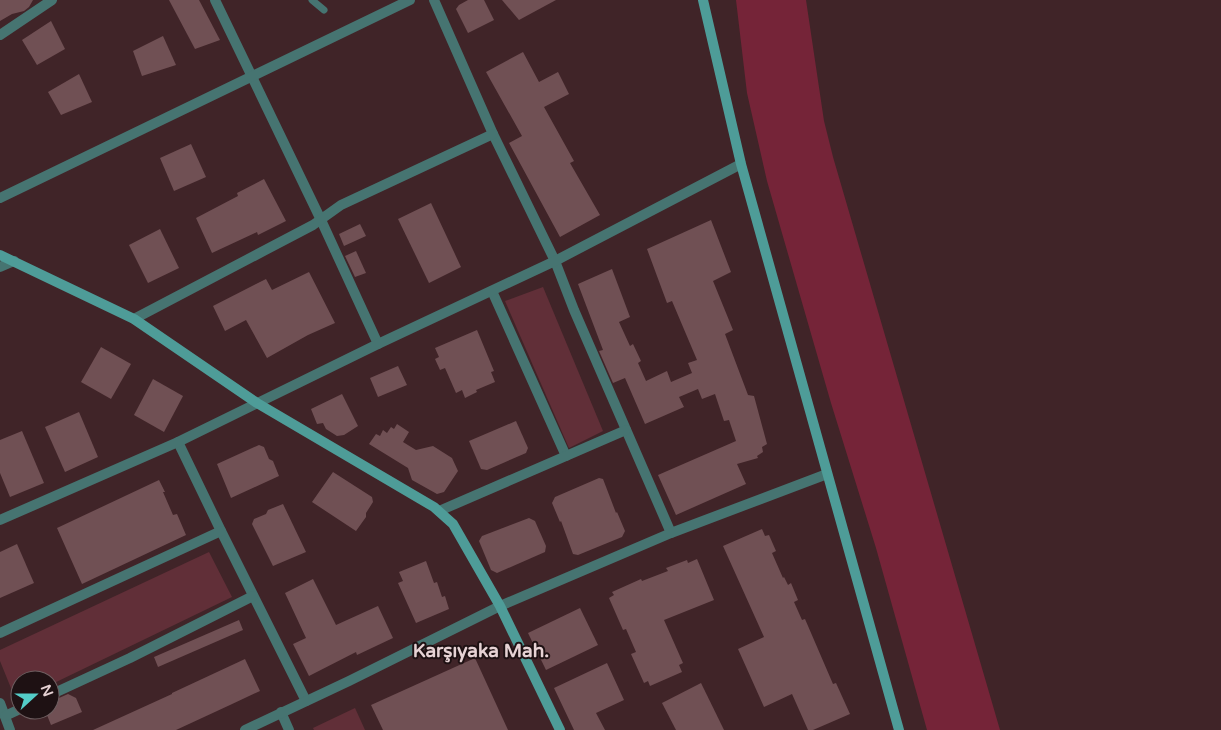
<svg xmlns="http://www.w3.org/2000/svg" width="1221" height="730" viewBox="0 0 1221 730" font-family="'Varela Round',sans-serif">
	<rect width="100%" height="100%" fill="#402428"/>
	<g fill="#612f38">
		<polygon points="543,287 603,431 569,448 505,301"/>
		<polygon points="209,552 232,597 50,685 50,680 20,680 20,699 15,698 0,661 0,650"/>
		<polygon points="355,708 365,730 314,730 313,728"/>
	</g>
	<polygon fill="#752438" points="736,0 806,0 824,121 833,157 1000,730 927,730 876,548 831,403 767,181 747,93"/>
	<g fill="#705054">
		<polygon points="0,0 33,0 29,7 24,11 12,14 0,21"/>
		<polygon points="169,0 199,0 220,40 195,49"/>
		<polygon points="468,0 484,0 494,20 468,33 456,9 459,5"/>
		<polygon points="502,0 556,0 519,20"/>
		<polygon points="51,21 65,49 37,65 22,40"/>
		<polygon points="163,36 176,65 142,76 133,51"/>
		<polygon points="523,52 539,82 558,72 569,94 544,107 574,161 570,163 600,215 560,237 509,143 522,136 486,72"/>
		<polygon points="79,74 92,102 61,115 48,92"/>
		<polygon points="191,144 206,177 174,191 160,158"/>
		<polygon points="264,179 286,221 258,235 257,232 212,253 196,218 238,196 237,193"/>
		<polygon points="431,203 461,267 429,283 398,219"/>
		<polygon points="711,220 731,272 713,281 733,330 725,334 748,395 754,396 767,444 762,447 763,452 757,456 758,458 737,464 746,484 676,515 658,475 736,441 729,420 724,421 715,394 702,399 698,389 679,397 684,407 645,424 625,378 613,383 599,351 603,350 578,284 612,269 630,317 619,322 630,346 633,344 641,361 638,363 646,381 667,371 671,382 692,373 688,363 697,360 672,301 667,303 647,249"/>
		<polygon points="360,224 366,236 344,246 339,234"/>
		<polygon points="160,229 179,268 148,283 129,245"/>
		<polygon points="356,251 366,273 355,277 345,256"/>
		<polygon points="309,272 335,323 308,335 267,358 246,320 225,331 213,306 266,279 272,290"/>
		<polygon points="477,330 494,371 491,372 495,382 476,390 477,392 465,398 462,390 456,393 445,368 440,370 435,359 439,357 435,348"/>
		<polygon points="101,347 131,364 111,399 81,382"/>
		<polygon points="398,366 407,385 378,397 370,378"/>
		<polygon points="153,379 183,396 164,432 134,415"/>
		<polygon points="342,394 358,426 344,435 337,436 326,429 323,423 317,424 311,409"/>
		<polygon points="79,412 98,457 65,472 45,427"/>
		<polygon points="516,421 528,448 526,453 487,470 481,469 469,441"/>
		<polygon points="397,424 409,432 403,442 416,450 433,446 452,458 458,471 444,492 437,494 412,480 408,468 369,444 376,434 380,436 383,430 387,433 391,427 394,429"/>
		<polygon points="22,431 44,483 10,497 0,473 0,440"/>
		<polygon points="259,445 264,447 269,459 273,461 279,476 231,498 217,464"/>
		<polygon points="333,472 372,497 373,502 366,513 366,517 356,531 312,502"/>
		<polygon points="599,478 603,479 616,513 617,512 625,531 622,537 578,555 573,554 561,521 560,522 552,503 555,497"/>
		<polygon points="159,480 165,492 163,492 173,515 177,514 186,535 82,584 57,528"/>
		<polygon points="283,504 306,552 273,566 252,524 254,519 266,514 268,510"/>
		<polygon points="529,518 535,521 546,546 545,552 497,573 491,570 479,541 482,536"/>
		<polygon points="762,529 765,536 769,535 776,551 772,553 783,578 784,577 788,585 791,583 798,600 794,602 802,620 805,619 833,684 836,683 850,714 813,730 808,730 792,694 764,707 738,649 764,637 723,546"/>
		<polygon points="17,544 34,583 0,598 0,552"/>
		<polygon points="697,559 714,600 664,620 683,663 679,665 682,672 650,686 648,681 644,683 631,654 636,652 626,629 623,630 609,598 614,595 612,592 641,579 642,581 668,571 666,568 687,560 688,563"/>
		<polygon points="426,561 434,583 437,582 442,597 445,596 449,609 416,623 398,583 403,581 399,572"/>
		<polygon points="313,579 336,625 378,606 393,638 357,655 356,652 309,676 293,644 306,638 285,593"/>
		<polygon points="580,608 598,645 546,670 528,633"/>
		<polygon points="239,620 243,630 158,667 154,657"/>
		<polygon points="475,658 508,730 383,730 371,705"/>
		<polygon points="245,659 260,691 230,705 176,730 93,730 172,694 172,693"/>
		<polygon points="607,663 624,700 596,713 605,730 574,730 554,688"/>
		<polygon points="701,683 724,730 676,730 662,703"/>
		<polygon points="68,694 76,698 82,712 51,725 45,710 50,710 50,702"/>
	</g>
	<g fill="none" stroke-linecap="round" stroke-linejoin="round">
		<polyline stroke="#467471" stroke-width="7" points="312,0 324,10"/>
		<g stroke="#467471" stroke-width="10">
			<polyline points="215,0 321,220 378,344"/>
			<polyline points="434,0 493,134 555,261 574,310 671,533"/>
			<polyline points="0,35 52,0"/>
			<polyline points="0,198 410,0"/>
			<polyline points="0,267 14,261"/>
			<polyline points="492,291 566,456"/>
			<polyline points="134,319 313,225 341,205 493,134"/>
			<polyline points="178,442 221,531 306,701"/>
			<polyline points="439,511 626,430"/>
			<polyline points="0,520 178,442 378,344 555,261 741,164"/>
			<polyline points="0,633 221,531"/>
			<polyline points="50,695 130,658 253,596"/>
			<polyline points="0,703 10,730"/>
			<polyline points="281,712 289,730"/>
			<polyline points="5,716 20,709"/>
			<polyline points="245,730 349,681 500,606 671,533 827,474"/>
		</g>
		<g stroke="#4e9c98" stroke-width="10">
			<polyline points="703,0 741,164 899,730"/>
			<polyline points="0,255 134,319 257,403 434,507 453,524 500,606 560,730"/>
		</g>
	</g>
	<g text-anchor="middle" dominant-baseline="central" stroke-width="4" stroke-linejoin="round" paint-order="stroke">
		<g font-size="19" font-weight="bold" fill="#e6d2d4" stroke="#1e1113">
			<text x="481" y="651">Karşıyaka Mah.</text>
		</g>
	</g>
	<g transform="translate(35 695) rotate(69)"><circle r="24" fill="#1e1113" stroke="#6e5e60"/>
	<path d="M0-4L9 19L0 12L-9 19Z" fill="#54cdc8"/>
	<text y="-8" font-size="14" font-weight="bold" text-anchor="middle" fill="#e6d2d4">N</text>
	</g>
</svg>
